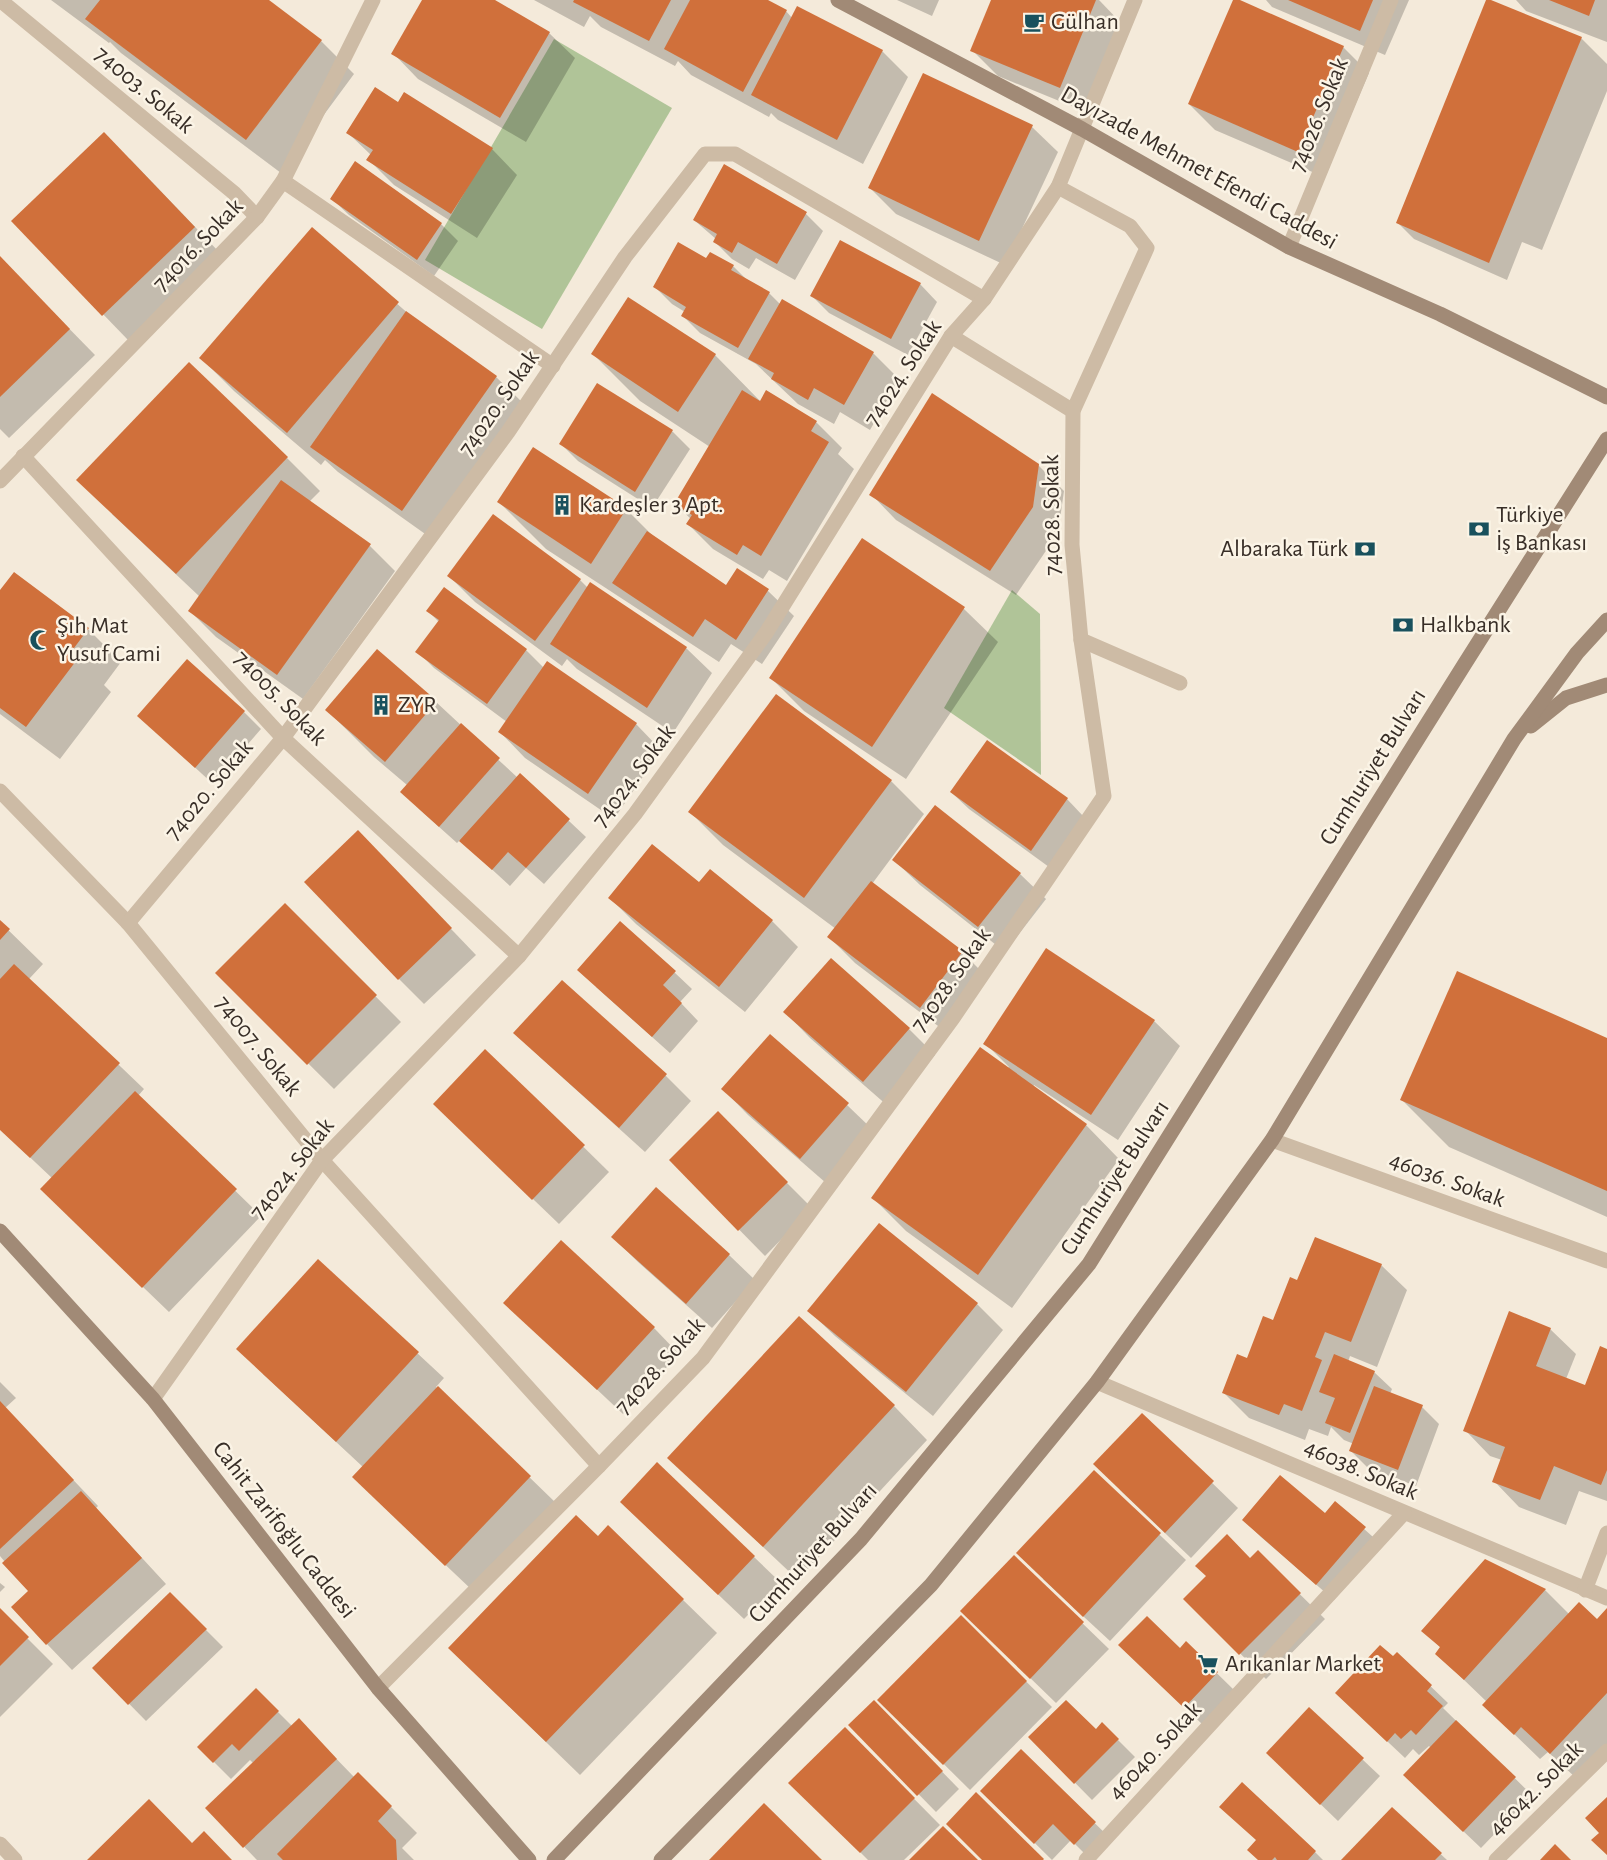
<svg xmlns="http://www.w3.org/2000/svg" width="1607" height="1860" viewBox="0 0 1607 1860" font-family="'Alegreya Sans',sans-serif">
	<rect width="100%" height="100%" fill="#f4eada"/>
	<g fill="#b0c498">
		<polygon points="554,39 672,108 542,329 425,260"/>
		<polygon points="1012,590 1040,614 1041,775 944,708"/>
	</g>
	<g fill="#0003">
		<polygon points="51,0 267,0 321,41 354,74 281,173 121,53 110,42 109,43"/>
		<polygon points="423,0 492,0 549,33 575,58 526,142 418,79 393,53"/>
		<polygon points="534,0 765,0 786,11 792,18 798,8 882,51 908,77 863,164 778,120 771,113 769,117 691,75 678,61 675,66 601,27 590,16 584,27"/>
		<polygon points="897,0 939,0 932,16"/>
		<polygon points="993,0 1099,0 1122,24 1086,112 998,76 972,50"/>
		<polygon points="1235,0 1343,47 1369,73 1324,177 1215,130 1189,104"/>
		<polygon points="1266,0 1409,0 1385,55 1272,7"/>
		<polygon points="1487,0 1581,38 1607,64 1607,91 1542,250 1522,242 1507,280 1414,239 1397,222"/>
		<polygon points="1516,0 1607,0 1607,42 1526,11"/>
		<polygon points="399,104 492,149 517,175 477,238 394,185 368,159 371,155 348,133"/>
		<polygon points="1032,127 1058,152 1005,265 896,214 870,188"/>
		<polygon points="130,159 220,253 129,341 13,221"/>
		<polygon points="356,164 441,224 458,241 434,276 349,215 331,198"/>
		<polygon points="725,166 806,214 823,231 795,280 756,258 749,269 732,259 715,242 716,239 694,220"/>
		<polygon points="312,229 411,316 496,377 522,402 428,536 338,472 325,460 321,465 234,391 201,358"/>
		<polygon points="710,254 733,266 749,282 769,293 781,305 783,301 873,353 899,379 870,430 840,412 834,424 798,404 756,364 700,333 683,316 685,312 672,304 655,287 707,260"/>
		<polygon points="0,258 95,355 9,438 0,429"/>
		<polygon points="920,284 937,302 908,355 829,313 812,296"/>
		<polygon points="593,354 715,355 761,402 767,392 816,422 842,448 838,454 854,469 787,581 769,570 763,579 713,549 688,524 691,519 675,504 710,447 640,401"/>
		<polygon points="598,385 673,432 690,449 652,508 578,461 561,444"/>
		<polygon points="534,449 626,509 657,540 726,587 738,570 768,591 794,616 762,664 731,644 719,662 546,549 499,502"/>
		<polygon points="287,458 320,491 309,502 370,546 395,571 303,699 216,637 190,611 200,597 112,514"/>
		<polygon points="1038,465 1064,491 1058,533 1016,595 896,520 871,494"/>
		<polygon points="493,516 580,580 588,588 686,648 712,673 673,733 577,669 567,659 562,666 475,602 449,576"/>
		<polygon points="862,541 964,609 998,642 906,779 804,711 771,678"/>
		<polygon points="0,592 88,629 121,662 104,685 111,692 60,759 0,714"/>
		<polygon points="428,611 526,650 544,668 636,724 661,750 614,819 525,758 500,732 507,722 434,668 417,651 439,622"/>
		<polygon points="436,702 518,778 520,775 586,837 544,884 526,868 510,886 460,840 457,843 419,809 407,785 374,757 327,710"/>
		<polygon points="244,712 261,729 213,784 139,716"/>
		<polygon points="988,742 1067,799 1084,817 1049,867 969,809 951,792"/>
		<polygon points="891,781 924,814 872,884 962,952 988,978 946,1032 855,963 829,937 836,929 723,845 690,812"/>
		<polygon points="383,858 476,955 424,1004 399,979"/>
		<polygon points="894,860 1020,874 1046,899 1005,952 920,885"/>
		<polygon points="710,871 772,921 798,947 745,1012 636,924 610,898 699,884"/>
		<polygon points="285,905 401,1022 334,1089 217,973"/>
		<polygon points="0,922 43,964 29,979 144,1089 138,1096 261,1216 169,1312 68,1215 53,1179 0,1129"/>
		<polygon points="831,960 909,1029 935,1055 889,1107 810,1038 785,1012"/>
		<polygon points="674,972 692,989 680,1002 698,1021 670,1053 596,987"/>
		<polygon points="562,982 666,1076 691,1101 645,1152 541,1058 516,1033"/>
		<polygon points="1154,1021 1180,1046 1118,1140 1034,1085 1033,1087 1086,1125 1119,1159 1012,1308 906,1231 873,1198 1009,1067 985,1043"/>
		<polygon points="1607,1040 1607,1217 1449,1147 1402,1100"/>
		<polygon points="486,1051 609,1172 559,1224 460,1129"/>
		<polygon points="723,1089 847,1105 873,1130 826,1183 748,1115"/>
		<polygon points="718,1114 812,1208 765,1256 671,1160"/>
		<polygon points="879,1225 977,1304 1003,1330 933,1416 835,1336 809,1311"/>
		<polygon points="613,1237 729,1255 755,1280 712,1328 638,1262"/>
		<polygon points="318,1261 444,1378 436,1387 556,1503 472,1590 379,1502 363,1467 263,1374"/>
		<polygon points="1381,1265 1407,1290 1377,1367 1350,1356 1348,1362 1374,1372 1392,1389 1390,1394 1422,1407 1439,1424 1416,1486 1368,1468 1351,1451 1354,1444 1344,1440 1331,1427 1328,1436 1309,1429 1305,1440 1249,1418 1223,1392 1274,1321 1298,1282"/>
		<polygon points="505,1303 654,1328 679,1354 623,1414"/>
		<polygon points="1550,1329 1576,1354 1566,1379 1586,1387 1607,1351 1607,1501 1579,1491 1566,1525 1519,1507 1494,1481 1502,1460 1490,1456 1465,1430"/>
		<polygon points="0,1382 16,1398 5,1408 98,1506 96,1508 166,1584 72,1670 47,1644 30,1592 0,1556"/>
		<polygon points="894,1406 927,1440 798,1580 669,1458"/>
		<polygon points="1142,1415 1238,1508 1191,1558 1120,1490"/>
		<polygon points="1094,1472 1186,1560 1110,1641 1043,1579"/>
		<polygon points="1335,1503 1382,1545 1334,1600 1261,1537 1244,1520 1325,1515"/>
		<polygon points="608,1527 717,1633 580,1775 483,1681"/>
		<polygon points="647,1527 754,1557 780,1582 744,1619"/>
		<polygon points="1258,1553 1325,1619 1266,1679 1185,1599 1250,1560"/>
		<polygon points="1014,1557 1109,1649 1056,1703 987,1636"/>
		<polygon points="1485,1561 1545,1590 1569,1614 1597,1621 1607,1610 1607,1746 1576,1778 1548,1752 1540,1759 1510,1730 1487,1702 1437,1654 1441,1648 1423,1630"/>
		<polygon points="0,1583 5,1587 0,1592"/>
		<polygon points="170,1594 223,1647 146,1721 94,1668"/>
		<polygon points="0,1611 53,1664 0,1717"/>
		<polygon points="961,1617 1052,1707 970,1790 879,1700"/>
		<polygon points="1186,1643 1234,1690 1202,1724 1138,1662 1180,1650"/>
		<polygon points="1397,1654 1448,1703 1443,1708 1532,1795 1481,1848 1422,1792 1431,1748 1429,1746 1419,1755 1413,1749 1405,1758 1354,1710"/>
		<polygon points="256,1690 292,1726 324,1746 355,1778 358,1774 417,1833 402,1848 414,1860 257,1860 207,1808 254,1764 250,1760 231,1779 199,1747"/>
		<polygon points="874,1702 959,1789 936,1812 851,1725"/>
		<polygon points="1309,1709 1380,1776 1338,1821 1285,1770"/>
		<polygon points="1102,1724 1135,1757 1092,1800 1030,1737 1096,1731"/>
		<polygon points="845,1729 940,1825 904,1860 868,1860 791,1783"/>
		<polygon points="1021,1751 1112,1840 1091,1860 1071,1840 1052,1860 982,1791"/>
		<polygon points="1242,1784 1315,1852 1323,1860 1260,1860 1257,1841"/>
		<polygon points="1392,1809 1447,1860 1343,1860"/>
	</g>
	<g fill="#d0703b">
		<polygon points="100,0 269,0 322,40 246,140 85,19"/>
		<polygon points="422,0 495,0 550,32 500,118 391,54"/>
		<polygon points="574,0 671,0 649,41 573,2"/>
		<polygon points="690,0 768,0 787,10 743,92 664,49"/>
		<polygon points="991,0 1096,0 1060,88 970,51"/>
		<polygon points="1233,0 1240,0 1344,46 1298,152 1188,104"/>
		<polygon points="1288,0 1373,0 1360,31"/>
		<polygon points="1486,0 1491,0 1582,37 1489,263 1396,223"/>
		<polygon points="1549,0 1595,0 1589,16"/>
		<polygon points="797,6 883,50 837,140 751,95"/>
		<polygon points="923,73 1033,125 979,241 868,188"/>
		<polygon points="375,87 398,102 404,92 493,148 451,214 366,160 373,150 346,133"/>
		<polygon points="104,132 195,227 102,316 11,221"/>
		<polygon points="355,161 442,223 417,260 330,199"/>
		<polygon points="724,164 807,212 777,264 738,242 732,253 713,242 717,234 693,220"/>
		<polygon points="312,227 399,302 287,433 199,358"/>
		<polygon points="840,240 921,283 891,339 810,296"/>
		<polygon points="678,242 706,258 710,252 734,265 731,270 770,292 738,348 681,316 686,307 653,287"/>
		<polygon points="0,256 70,329 0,397"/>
		<polygon points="628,297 716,354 678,412 591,354"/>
		<polygon points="782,299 874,352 844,405 814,388 808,400 771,379 774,373 748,359"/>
		<polygon points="406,311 497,376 402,511 310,447"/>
		<polygon points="189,362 288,457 176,574 76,480"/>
		<polygon points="597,383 673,430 635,492 559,444"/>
		<polygon points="742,390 760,401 766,390 817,421 811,431 829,442 761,556 743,545 737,555 686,524 692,515 674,504"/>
		<polygon points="932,393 1039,464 1033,507 990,571 869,495"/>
		<polygon points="533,447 627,508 591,564 497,502"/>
		<polygon points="281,480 371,544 277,675 188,611"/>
		<polygon points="493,514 581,579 535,641 447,576"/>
		<polygon points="647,531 726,585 737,568 769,589 736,640 705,619 693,637 612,583"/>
		<polygon points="862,538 965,607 872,747 769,678"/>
		<polygon points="14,572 89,628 71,652 79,657 26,727 0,708 0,590"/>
		<polygon points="590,582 687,647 647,708 550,644"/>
		<polygon points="444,587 527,649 487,704 415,652 439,620 426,611"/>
		<polygon points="377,649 437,701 385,762 325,710"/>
		<polygon points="187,659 245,711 195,768 137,716"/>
		<polygon points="547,661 637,723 588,794 498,732"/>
		<polygon points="776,694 892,780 804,898 688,812"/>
		<polygon points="461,723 500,758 439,827 400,792"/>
		<polygon points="987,740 1068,798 1031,851 950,792"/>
		<polygon points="520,773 570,819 526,868 508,852 492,870 459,841"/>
		<polygon points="935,805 1021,873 978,927 892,860"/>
		<polygon points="358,830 452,928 398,980 304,882"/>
		<polygon points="652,844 699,882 710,869 773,920 719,987 608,898"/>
		<polygon points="871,881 963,951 920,1008 827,937"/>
		<polygon points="285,903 377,995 307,1065 215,973"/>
		<polygon points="0,920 10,929 0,940"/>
		<polygon points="620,921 676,971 663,985 682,1003 652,1037 577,970"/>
		<polygon points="1046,948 1155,1020 1091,1115 983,1044"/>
		<polygon points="831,958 910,1028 863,1082 783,1012"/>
		<polygon points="14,964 120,1063 30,1158 0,1130 0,979"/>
		<polygon points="1457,971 1607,1038 1607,1191 1400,1100"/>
		<polygon points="562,980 667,1074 619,1128 513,1033"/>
		<polygon points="770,1034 849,1103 800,1159 721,1089"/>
		<polygon points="980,1047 1087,1124 978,1275 871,1198"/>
		<polygon points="485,1049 585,1145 532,1200 433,1104"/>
		<polygon points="135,1091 237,1189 142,1288 40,1189"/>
		<polygon points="718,1111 788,1182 738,1231 669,1160"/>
		<polygon points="656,1187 730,1254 686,1304 611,1237"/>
		<polygon points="879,1223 978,1303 906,1392 807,1311"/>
		<polygon points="1315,1237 1382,1264 1351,1342 1325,1332 1315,1357 1322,1360 1302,1411 1284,1404 1279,1415 1222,1393 1237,1354 1247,1358 1263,1316 1273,1320 1290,1277 1297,1280"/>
		<polygon points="561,1240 655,1327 597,1390 503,1303"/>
		<polygon points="318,1259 419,1352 336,1442 236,1349"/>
		<polygon points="1509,1311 1551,1328 1536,1366 1585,1385 1600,1346 1607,1349 1607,1470 1601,1485 1554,1466 1540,1500 1492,1482 1505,1447 1463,1431"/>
		<polygon points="799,1316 895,1405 763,1547 667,1458"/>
		<polygon points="1334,1354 1375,1371 1350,1433 1325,1423 1335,1398 1319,1392"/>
		<polygon points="438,1386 531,1476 445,1566 352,1477"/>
		<polygon points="1374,1386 1423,1405 1398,1470 1349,1451"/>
		<polygon points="0,1401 74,1480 0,1549"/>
		<polygon points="1142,1413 1214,1481 1165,1533 1093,1464"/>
		<polygon points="657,1462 755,1556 718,1595 620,1502"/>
		<polygon points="1094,1470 1161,1533 1083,1617 1016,1553"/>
		<polygon points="1280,1475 1325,1513 1335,1501 1366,1527 1316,1585 1242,1520"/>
		<polygon points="81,1491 142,1558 46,1645 11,1607 28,1591 2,1563"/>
		<polygon points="576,1515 598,1536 608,1525 684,1599 546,1742 448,1648"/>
		<polygon points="1227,1534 1250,1558 1258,1550 1301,1593 1239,1655 1183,1599 1206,1576 1195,1566"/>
		<polygon points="1014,1555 1084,1622 1030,1679 960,1611"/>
		<polygon points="1485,1559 1546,1589 1464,1680 1435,1654 1440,1647 1421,1631"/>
		<polygon points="170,1592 207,1629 128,1705 92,1668"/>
		<polygon points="1579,1602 1597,1619 1607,1608 1607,1693 1550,1754 1521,1727 1514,1735 1482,1705"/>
		<polygon points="0,1608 29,1637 0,1666"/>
		<polygon points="961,1615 1027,1681 943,1765 877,1700"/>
		<polygon points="1147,1616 1180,1648 1186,1641 1218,1672 1184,1708 1118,1645"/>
		<polygon points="1380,1645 1393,1656 1397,1652 1432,1685 1427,1691 1443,1706 1416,1735 1411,1730 1401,1739 1395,1733 1387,1742 1335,1693"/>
		<polygon points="256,1688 279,1711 239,1751 232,1744 213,1763 197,1747"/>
		<polygon points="874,1700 943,1771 917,1796 848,1725"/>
		<polygon points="1066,1700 1096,1729 1102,1722 1119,1739 1074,1784 1028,1737"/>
		<polygon points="1309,1707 1364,1758 1320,1805 1266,1753"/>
		<polygon points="299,1718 337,1759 243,1848 205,1808"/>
		<polygon points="1456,1720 1516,1777 1463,1832 1403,1775"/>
		<polygon points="845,1727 915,1798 860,1853 788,1783"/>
		<polygon points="1021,1749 1096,1822 1074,1845 1053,1824 1034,1844 980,1791"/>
		<polygon points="358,1772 392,1806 378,1821 396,1840 397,1860 283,1860 277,1854"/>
		<polygon points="1242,1782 1316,1851 1308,1860 1277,1860 1275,1857 1272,1860 1258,1860 1247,1850 1256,1840 1219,1807"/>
		<polygon points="976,1792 1044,1859 1043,1860 982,1860 946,1824"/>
		<polygon points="1607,1797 1607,1855 1591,1840 1599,1833 1585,1818"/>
		<polygon points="149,1799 192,1843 204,1831 232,1860 87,1860"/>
		<polygon points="764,1803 822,1860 709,1860"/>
		<polygon points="1392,1807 1442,1853 1435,1860 1341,1860"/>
		<polygon points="943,1826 978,1860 909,1860"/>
		<polygon points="1555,1844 1571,1860 1540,1860"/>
	</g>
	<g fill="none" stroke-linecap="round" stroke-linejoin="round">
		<g stroke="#cdbba5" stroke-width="15">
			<polyline points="0,0 234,193 257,217"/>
			<polyline points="283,181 553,366"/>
			<polyline points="1289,247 1391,0"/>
			<polyline points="951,336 1073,411"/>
			<polyline points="23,456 283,738 519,956"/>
			<polyline points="0,481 257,217 283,181 373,0"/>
			<polyline points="1081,640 1180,683"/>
			<polyline points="0,791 128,923 322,1160 599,1466"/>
			<polyline points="128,923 283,738 508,432 625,257 705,154 735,154 984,299"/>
			<polyline points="1272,1140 1607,1261"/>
			<polyline points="1097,1382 1607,1598"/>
			<polyline points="153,1399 322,1160 519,956 635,814 766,633 951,336 984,299 1058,187 1135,0"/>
			<polyline points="1585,1590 1607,1533"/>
			<polyline points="378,1688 599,1466 703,1358 953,1018 1104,796 1081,640 1072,545 1073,411 1147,248 1130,226 1058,187"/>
			<polyline points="0,1844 15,1860"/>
			<polyline points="1086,1860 1404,1513"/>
			<polyline points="1496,1860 1607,1751"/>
		</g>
		<g stroke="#a18a76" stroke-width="15">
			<polyline points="838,0 1082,129 1289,247 1440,314 1607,397"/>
			<polyline points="1531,726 1566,698 1607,685"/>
			<polyline points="0,1231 153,1399 378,1688 529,1860"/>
			<polyline points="554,1860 861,1539 1089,1264 1464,665 1607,439"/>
			<polyline points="661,1860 931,1585 1097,1382 1272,1140 1514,739 1577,653 1607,620"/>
		</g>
	</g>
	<defs>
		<g id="cafe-bare" transform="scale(1.62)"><path d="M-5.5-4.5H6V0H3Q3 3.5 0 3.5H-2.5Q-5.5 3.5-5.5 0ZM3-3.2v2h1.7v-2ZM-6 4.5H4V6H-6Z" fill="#19515d" stroke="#fbf4e6" stroke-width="2.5" paint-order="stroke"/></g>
		<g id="building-bare" transform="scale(1.62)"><path d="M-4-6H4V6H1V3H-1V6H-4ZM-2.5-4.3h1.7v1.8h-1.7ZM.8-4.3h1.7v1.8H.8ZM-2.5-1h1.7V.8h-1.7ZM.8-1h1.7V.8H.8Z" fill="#19515d" stroke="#fbf4e6" stroke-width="2.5" paint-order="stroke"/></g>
		<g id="bank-bare" transform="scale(1.62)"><path d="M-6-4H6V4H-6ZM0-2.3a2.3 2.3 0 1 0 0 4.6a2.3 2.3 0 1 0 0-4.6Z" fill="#19515d" stroke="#fbf4e6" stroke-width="2.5" paint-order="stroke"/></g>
		<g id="mosque-bare" transform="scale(1.62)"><path d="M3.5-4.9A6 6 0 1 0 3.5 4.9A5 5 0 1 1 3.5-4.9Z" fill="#19515d" stroke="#fbf4e6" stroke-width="2.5" paint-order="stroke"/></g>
		<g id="supermarket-bare" transform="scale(1.62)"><path d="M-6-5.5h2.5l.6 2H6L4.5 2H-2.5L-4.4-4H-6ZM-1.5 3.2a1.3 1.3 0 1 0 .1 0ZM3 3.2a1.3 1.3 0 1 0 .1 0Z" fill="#19515d" stroke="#fbf4e6" stroke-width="2.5" paint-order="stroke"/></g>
	</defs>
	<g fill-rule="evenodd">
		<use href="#cafe-bare" x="1034" y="22"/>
		<use href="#building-bare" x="562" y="505"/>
		<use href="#bank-bare" x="1479" y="529"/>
		<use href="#bank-bare" x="1365" y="549"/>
		<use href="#bank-bare" x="1403" y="625"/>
		<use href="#mosque-bare" x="40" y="640"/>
		<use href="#building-bare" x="381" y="705"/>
		<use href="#supermarket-bare" x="1208" y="1664"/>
	</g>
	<g text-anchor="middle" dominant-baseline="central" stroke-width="5" stroke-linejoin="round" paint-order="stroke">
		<g font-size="24" fill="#382e27" stroke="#fbf4e6" text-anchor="start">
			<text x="1051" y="22">Gülhan</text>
			<text x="579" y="505">Kardeşler 3 Apt.</text>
			<text x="1496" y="515">Türkiye<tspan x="1496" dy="28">İş Bankası</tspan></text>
			<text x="1348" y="549" text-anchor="end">Albaraka Türk</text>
			<text x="1420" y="625">Halkbank</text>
			<text x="57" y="626">Şıh Mat<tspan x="57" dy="28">Yusuf Cami</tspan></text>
			<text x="398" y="705">ZYR</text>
			<text x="1225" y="1664">Arıkanlar Market</text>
		</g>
		<g font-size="24" fill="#382e27" stroke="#fbf4e6">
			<text transform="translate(144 90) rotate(40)">74003. Sokak</text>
			<text transform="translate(1319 115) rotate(-68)">74026. Sokak</text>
			<text transform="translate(1199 168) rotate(29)">Dayızade Mehmet Efendi Caddesi</text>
			<text transform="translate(198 245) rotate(-46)">74016. Sokak</text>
			<text transform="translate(903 373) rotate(-57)">74024. Sokak</text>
			<text transform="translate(499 403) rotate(-55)">74020. Sokak</text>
			<text transform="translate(1052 515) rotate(-91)">74028. Sokak</text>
			<text transform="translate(280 698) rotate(46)">74005. Sokak</text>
			<text transform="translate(1373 767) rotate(-58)">Cumhuriyet Bulvarı</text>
			<text transform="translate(634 776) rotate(-53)">74024. Sokak</text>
			<text transform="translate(209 790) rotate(-50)">74020. Sokak</text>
			<text transform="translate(951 980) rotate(-55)">74028. Sokak</text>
			<text transform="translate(258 1046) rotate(51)">74007. Sokak</text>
			<text transform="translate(292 1169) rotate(-52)">74024. Sokak</text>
			<text transform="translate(1115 1178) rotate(-57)">Cumhuriyet Bulvarı</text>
			<text transform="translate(1447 1180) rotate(20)">46036. Sokak</text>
			<text transform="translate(660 1366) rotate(-48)">74028. Sokak</text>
			<text transform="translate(1361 1470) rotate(23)">46038. Sokak</text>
			<text transform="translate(284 1530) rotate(52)">Cahit Zarifoğlu Caddesi</text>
			<text transform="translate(813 1553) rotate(-48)">Cumhuriyet Bulvarı</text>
			<text transform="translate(1155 1751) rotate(-47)">46040. Sokak</text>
			<text transform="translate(1536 1789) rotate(-45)">46042. Sokak</text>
		</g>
	</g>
</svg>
